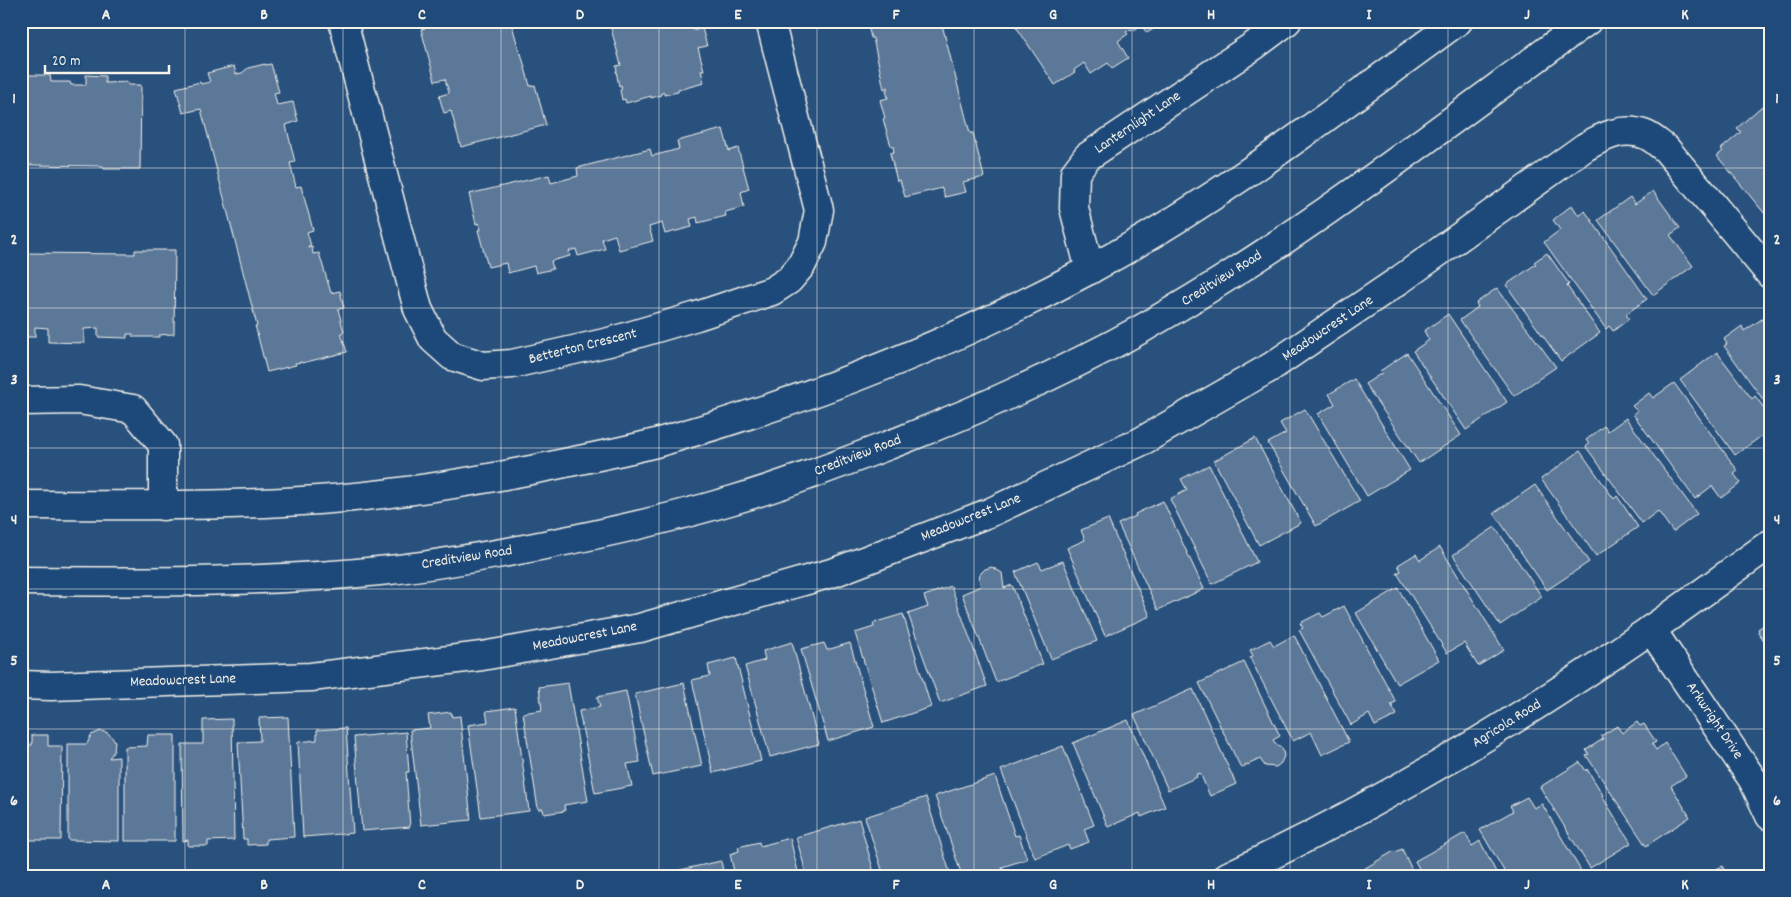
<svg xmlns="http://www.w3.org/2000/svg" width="1791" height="897" viewBox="0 0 1791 897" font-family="Dekko,sans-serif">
	<rect width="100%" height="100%" fill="#28517e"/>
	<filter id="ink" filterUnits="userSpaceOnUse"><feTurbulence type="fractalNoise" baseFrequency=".02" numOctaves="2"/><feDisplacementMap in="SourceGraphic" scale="10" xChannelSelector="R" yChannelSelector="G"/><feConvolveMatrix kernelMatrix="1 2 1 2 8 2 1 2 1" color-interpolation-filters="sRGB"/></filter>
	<g filter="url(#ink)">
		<g fill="#5b7899" stroke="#f4f1e8">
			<polygon points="430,21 514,21 514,24 512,25 520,54 521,53 530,86 535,85 546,125 461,147 451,111 444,113 439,96 449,93 445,79 435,81 421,29 433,26 432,22"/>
			<polygon points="609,21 691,21 693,30 702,28 707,46 698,48 704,70 701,70 704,83 678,90 678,92 664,95 664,92 660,94 661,95 651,98 651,96 626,103 625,99 622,100 620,90 622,89 621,85 619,86 616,71 617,71 616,66 621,65"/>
			<polygon points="867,21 941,21 970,133 973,133 984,177 963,182 966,192 945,197 942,188 905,197 900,180 897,181 890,153 894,152 893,146 891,146 883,119 885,118 880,100 888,98 886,90 888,89 888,87 884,89 873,38 871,38"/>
			<polygon points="1020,21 1179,21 1168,29 1164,22 1147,33 1141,25 1133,31 1131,29 1126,32 1128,34 1118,41 1128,58 1112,68 1108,63 1091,74 1084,63 1074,70 1075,72 1055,85 1015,25"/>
			<polygon points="265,64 265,65 271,64 279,92 274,93 277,105 293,102 298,121 286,125 295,162 290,163 296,187 301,186 313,230 307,232 311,246 308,246 308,248 312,247 313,254 319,253 331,293 340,291 344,308 338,309 344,332 341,333 347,352 302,363 302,362 295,363 296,365 267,372 256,329 255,326 257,326 201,109 183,113 176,88 200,82 201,84 210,82 207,73 234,66 236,74 242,73 248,68"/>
			<polygon points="21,75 50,75 51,82 70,82 71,85 86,85 86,75 105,76 105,83 128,82 128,85 141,85 140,169 104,169 104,167 100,167 100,166 32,165 29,165 28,162 21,162"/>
			<polygon points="1762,106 1766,110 1770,107 1770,220 1717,156 1723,151 1721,149 1741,132 1737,128"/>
			<polygon points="723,129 729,151 738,148 749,189 741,192 744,207 725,212 726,216 698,223 697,217 690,219 692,227 665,234 662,223 649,227 653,241 619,250 615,235 602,239 605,249 578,256 576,249 569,251 570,256 551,261 553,269 536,273 534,266 508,273 506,263 488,267 478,230 481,230 479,223 476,224 469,194 549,175 551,183 578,176 577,168 650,149 652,156 679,149 677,141"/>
			<polygon points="1653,191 1680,228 1670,235 1693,266 1653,295 1598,220 1630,197 1635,204"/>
			<polygon points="1572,205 1579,216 1585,211 1647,299 1626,314 1629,319 1613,331 1609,326 1606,329 1544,242 1560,230 1553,220"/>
			<polygon points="135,250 175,250 174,334 159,335 159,337 133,337 133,334 127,334 127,338 98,337 98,328 84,329 84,343 48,342 48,328 35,327 35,337 21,337 21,253 135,254"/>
			<polygon points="1547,253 1569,284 1567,286 1600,333 1561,361 1506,285 1536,264 1534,262"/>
			<polygon points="1497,288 1556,367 1514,396 1460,320 1478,307 1476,303"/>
			<polygon points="1448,314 1507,402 1466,430 1413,351 1429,340 1424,331"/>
			<polygon points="1765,317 1770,324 1770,409 1724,346 1727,344 1724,339 1742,326 1744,331"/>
			<polygon points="1717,352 1752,399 1755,396 1770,416 1770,430 1735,455 1680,380"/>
			<polygon points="1407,353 1461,435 1419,463 1365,384 1382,373 1380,371"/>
			<polygon points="1354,379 1410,470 1367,496 1318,414 1335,404 1329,394"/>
			<polygon points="1674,383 1738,471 1734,474 1741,483 1721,498 1712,486 1695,499 1633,414 1637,411 1632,406 1649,393 1653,398"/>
			<polygon points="1305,409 1360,501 1316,526 1268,443 1286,433 1280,423"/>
			<polygon points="1626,418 1697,514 1673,532 1658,511 1642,523 1586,447 1589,444 1586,440 1604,426 1608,431"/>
			<polygon points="1255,438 1301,523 1259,545 1214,461"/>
			<polygon points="1580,451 1614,499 1617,496 1638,527 1596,556 1541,479"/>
			<polygon points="1209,465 1257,562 1212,584 1170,499 1187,490 1181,479"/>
			<polygon points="1535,485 1589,562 1547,590 1494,513"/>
			<polygon points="1163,501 1204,589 1158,610 1118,524 1136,516 1135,514"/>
			<polygon points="1108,519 1150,616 1105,636 1067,548 1085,540 1081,530"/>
			<polygon points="1495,527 1542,597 1500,625 1453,555"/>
			<polygon points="1440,547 1504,650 1478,666 1464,643 1447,653 1397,573 1401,571 1398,565 1416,554 1420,560"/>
			<polygon points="1063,561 1097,641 1051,659 1015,572 1038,562 1042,569"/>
			<polygon points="992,567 1002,573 1004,588 1012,585 1043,664 996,682 962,594 981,586 979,579 980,574 985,569"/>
			<polygon points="951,586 987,686 940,703 908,614 928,607 924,596"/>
			<polygon points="1398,588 1439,660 1397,684 1356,613"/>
			<polygon points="1344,606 1396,702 1391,704 1397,715 1375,726 1369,714 1351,725 1299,630 1303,628 1300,623 1320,613 1323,617"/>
			<polygon points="903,614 931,707 883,723 855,633 874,627 873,623"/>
			<polygon points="1770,621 1770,649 1758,632 1759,632 1758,629"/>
			<polygon points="1294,635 1349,742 1322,755 1311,732 1293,741 1250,658 1253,656 1250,650 1270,640 1274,646"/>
			<polygon points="792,642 819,744 770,757 745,666 765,660 763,651"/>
			<polygon points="824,643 827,650 850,643 874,727 828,741 801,649"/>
			<polygon points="1770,652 1770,665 1764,657"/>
			<polygon points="736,658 761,761 713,773 692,680 710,676 708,665"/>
			<polygon points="1244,662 1280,736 1273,740 1275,743 1282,748 1284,756 1281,763 1276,767 1265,766 1260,759 1241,768 1199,683"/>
			<polygon points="568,683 588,801 564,805 565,811 544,814 543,809 538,809 523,713 542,710 539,687"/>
			<polygon points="684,683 702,766 653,776 635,694"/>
			<polygon points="1193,689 1236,784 1210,796 1200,773 1196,775 1197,777 1168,790 1134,715"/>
			<polygon points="626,691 640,762 627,764 632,786 595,793 579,711 600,707 597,697"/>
			<polygon points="515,707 529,811 481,817 468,725 488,722 486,711"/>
			<polygon points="451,712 452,717 460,716 471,820 421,825 410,730 430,728 428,715"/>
			<polygon points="288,717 294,837 266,839 266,844 247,845 247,839 243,839 238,742 260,741 259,718"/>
			<polygon points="232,719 234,840 208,841 208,846 188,846 188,840 183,841 182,744 203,744 203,720"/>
			<polygon points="1128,720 1165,807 1141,817 1140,813 1108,827 1073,743"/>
			<polygon points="1637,722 1640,726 1644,724 1656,742 1652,744 1656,750 1665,743 1686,776 1671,786 1690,817 1646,846 1586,755 1589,754 1586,750 1603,739 1601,736 1617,726 1622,733"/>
			<polygon points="346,728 353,833 303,837 298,742 317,740 317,730"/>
			<polygon points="101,731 108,733 115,741 114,751 109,758 119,757 119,841 68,840 68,744 87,744 91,735"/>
			<polygon points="406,732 409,772 406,772 410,827 362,831 354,737"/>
			<polygon points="32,735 48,735 48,746 62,746 61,840 21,840 21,745 32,745"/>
			<polygon points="148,735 175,735 175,841 125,841 125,747 147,746"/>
			<polygon points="1063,746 1094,825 1084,829 1089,842 1070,849 1068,845 1035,858 1001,770"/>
			<polygon points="1580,762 1586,771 1587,769 1603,795 1602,796 1631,843 1590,868 1540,787"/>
			<polygon points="995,776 1015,836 1019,835 1027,859 1002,867 1003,870 986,876 962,876 935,796"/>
			<polygon points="926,797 951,876 884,876 865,817"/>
			<polygon points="1527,797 1534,808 1542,804 1584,876 1507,876 1480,830 1513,811 1510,806"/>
			<polygon points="859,819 875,876 807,876 796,837"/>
			<polygon points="1465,833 1472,846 1480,841 1498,876 1423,876 1415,861"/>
			<polygon points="790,838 799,876 735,876 730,854 739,851 738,847 759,842 760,846"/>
			<polygon points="1402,849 1415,876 1365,876 1362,870 1394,851 1395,852"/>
			<polygon points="721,861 724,876 657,876 657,875"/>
			<polygon points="1723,866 1726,876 1699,876"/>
		</g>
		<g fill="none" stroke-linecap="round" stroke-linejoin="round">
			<g stroke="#f4f1e8" stroke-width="31">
				<g id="minor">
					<polyline points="343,21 418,309 433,339 452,356 483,366 512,364 609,342 697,316 772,291 789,280 801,266 813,242 819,210 770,21"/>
					<polyline points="1090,270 1074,208 1075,173 1087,157 1255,45 1287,21"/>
					<polyline points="21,401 79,400 133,409 163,445 163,506"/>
					<polyline points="1651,629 1753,780 1770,816"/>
					<path d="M21 685 51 686 311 677 482 656 640 628 835 572 991 512 1142 441 1271 367 1401 279 1585 147C1604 136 1623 126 1646 135 1653 138 1659 144 1666 149L1770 274"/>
					<path d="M1228 876C1376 807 1515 723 1650 630 1691 602 1730 572 1770 544"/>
				</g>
			</g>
			<g stroke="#f4f1e8" stroke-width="31">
				<g id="major">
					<path d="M21 505C120 505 219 507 318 500 393 495 467 483 541 468 582 459 623 452 663 441 811 399 954 343 1089 270 1220 200 1338 108 1458 21"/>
					<path d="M21 581C144 582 267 583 389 570 429 566 468 559 508 552 584 538 659 522 733 500 791 483 847 461 902 440 985 407 1066 371 1143 328 1299 239 1442 127 1587 21"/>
				</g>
			</g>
			<use href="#minor" stroke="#1f4a7a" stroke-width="28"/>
			<use href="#major" stroke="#1f4a7a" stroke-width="28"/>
		</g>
	</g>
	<path fill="none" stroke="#f4f1e8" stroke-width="1" stroke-opacity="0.55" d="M185 21V876M343 21V876M501 21V876M659 21V876M817 21V876M974 21V876M1132 21V876M1290 21V876M1448 21V876M1606 21V876M21 168H1770M21 308H1770M21 448H1770M21 589H1770M21 729H1770"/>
	<g text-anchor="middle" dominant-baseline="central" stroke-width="4.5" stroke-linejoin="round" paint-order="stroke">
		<g font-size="15" fill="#f4f1e8" stroke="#1f4a7a">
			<text transform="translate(1138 123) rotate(-34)">Lanternlight Lane</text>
			<text transform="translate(1222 279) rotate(-32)">Creditview Road</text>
			<text transform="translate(1328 329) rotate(-34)">Meadowcrest Lane</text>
			<text transform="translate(583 347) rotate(-14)">Betterton Crescent</text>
			<text transform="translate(858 456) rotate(-21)">Creditview Road</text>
			<text transform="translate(971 518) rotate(-22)">Meadowcrest Lane</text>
			<text transform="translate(467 558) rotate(-9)">Creditview Road</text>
			<text transform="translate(585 637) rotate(-11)">Meadowcrest Lane</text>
			<text transform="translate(183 681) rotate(-2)">Meadowcrest Lane</text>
			<text transform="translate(1714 721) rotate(56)">Arkwright Drive</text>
			<text transform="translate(1507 724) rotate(-32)">Agricola Road</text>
		</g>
	</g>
	<rect width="1791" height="897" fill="none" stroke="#1f4a7a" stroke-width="55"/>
	<path d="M45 65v8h124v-8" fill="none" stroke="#f4f1e8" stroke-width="2.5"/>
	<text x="52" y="65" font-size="15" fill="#f4f1e8" stroke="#1f4a7a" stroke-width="4" paint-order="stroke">20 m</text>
	<rect x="28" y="28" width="1736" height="842" fill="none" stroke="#f4f1e8" stroke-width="2"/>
	<g font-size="16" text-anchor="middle" font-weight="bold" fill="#f4f1e8">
		<text x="106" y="19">A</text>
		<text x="264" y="19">B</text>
		<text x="422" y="19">C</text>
		<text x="580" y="19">D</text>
		<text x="738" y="19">E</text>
		<text x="896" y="19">F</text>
		<text x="1053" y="19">G</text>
		<text x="1211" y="19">H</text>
		<text x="1369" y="19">I</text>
		<text x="1527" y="19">J</text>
		<text x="1685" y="19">K</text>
		<text x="14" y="103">1</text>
		<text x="1777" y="103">1</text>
		<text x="14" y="244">2</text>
		<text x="1777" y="244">2</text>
		<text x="14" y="384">3</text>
		<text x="1777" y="384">3</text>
		<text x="14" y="524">4</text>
		<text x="1777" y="524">4</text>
		<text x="14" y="665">5</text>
		<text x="1777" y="665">5</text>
		<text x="14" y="805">6</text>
		<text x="1777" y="805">6</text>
		<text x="106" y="889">A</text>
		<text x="264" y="889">B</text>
		<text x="422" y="889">C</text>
		<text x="580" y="889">D</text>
		<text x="738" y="889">E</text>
		<text x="896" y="889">F</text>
		<text x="1053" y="889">G</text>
		<text x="1211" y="889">H</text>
		<text x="1369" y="889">I</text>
		<text x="1527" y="889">J</text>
		<text x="1685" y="889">K</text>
	</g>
</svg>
